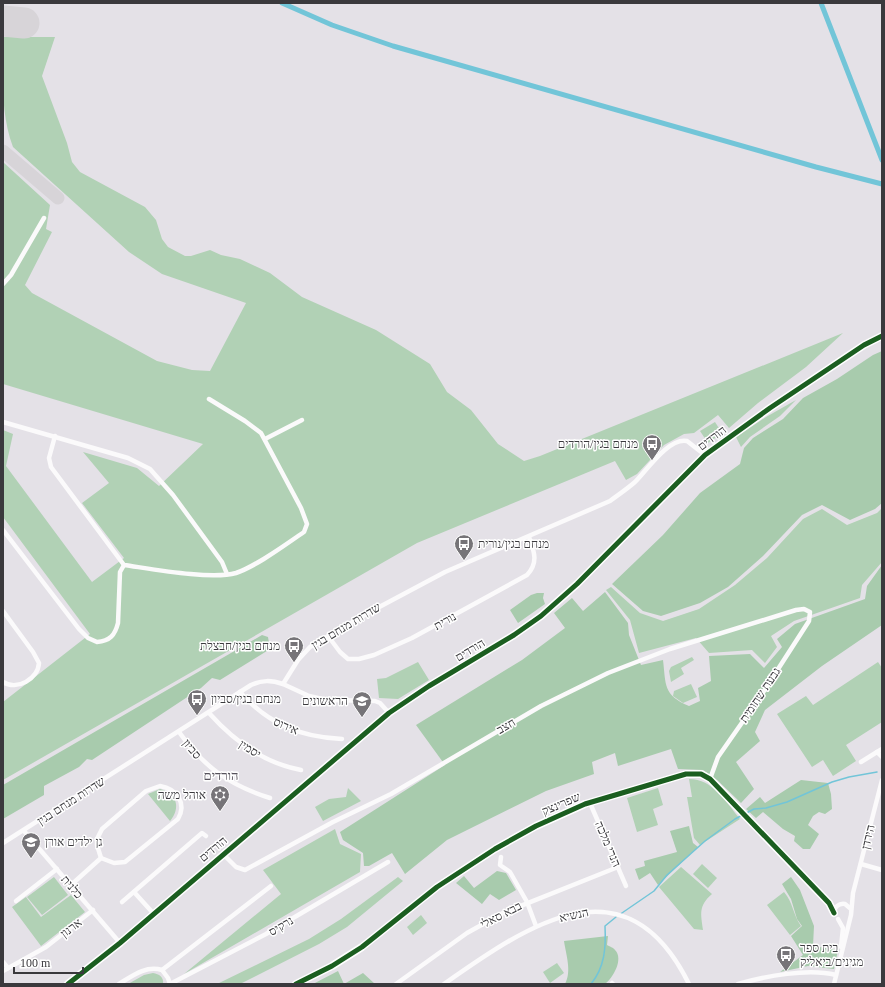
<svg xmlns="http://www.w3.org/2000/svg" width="885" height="987" viewBox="0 0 885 987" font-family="'Times New Roman',Heebo,serif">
	<rect width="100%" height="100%" fill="#e4e1e7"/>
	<g fill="#b1d1b5">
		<path d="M3 37H55L42 76 67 143 72 162 80 172 145 207 156 220 162 239 168 247 185 256H191L210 250 221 255 240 259 270 273 302 297 376 330 430 364 447 392 471 410 498 444 524 461 540 456 843 333 806 367 758 403 729 428 718 415 694 433 684 434 664 445 637 474 626 480 615 461 417 543 3 780V702L90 634 3 517V430L13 434 6 466 92 582 124 558 82 503 109 483 83 452 137 468 159 486 203 444 3 384V162L50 205 46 229 52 232 25 285 32 293 157 361 192 370 210 371 246 303 162 274 129 252 13 147C0 112 3 74 3 37Z"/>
		<polygon points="796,400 780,416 750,437 741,447 736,437 766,417"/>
		<polygon points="715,422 722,433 708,443 700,431"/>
		<polygon points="882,508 882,562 862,585 860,598 794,621 771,636 777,647 765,663 752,650 709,653 696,638 639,653 630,620 606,590 611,587 640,613 663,621 699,609 735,585 767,558 803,519 822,509 847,525 877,513"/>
		<polygon points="692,657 694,660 681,668 684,674 671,682 669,671 671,667"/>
		<polygon points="418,662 429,680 398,699 379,698 377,679 386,678"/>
		<polygon points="878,662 882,668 882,722 846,745 856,761 833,776 823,760 812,767 777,714 806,696 813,705"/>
		<polygon points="691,684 697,697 683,703 673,696 674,691"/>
		<path d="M689 779C713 779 726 802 740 819L700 845 694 838 687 797H692Z"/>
		<polygon points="348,788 361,801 323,821 315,807 329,799 346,797"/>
		<polygon points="658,788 663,805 653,809 658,825 637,832 627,798"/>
		<path d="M160 789C177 793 181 808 170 821L148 794Z"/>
		<polygon points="335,829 340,844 361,854 360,872 184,974 281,894 263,870"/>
		<polygon points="702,864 717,878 708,888 693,874"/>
		<path d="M681 867 712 894C698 906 701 914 703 930L694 929 659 887Z"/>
		<polygon points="54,877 68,895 42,915 27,897"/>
		<polygon points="398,877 403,881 347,927 319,944 240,984 217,984 309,939 341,919"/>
		<path d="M784 892C793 902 793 915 801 926L790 935 767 905Z"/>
		<polygon points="71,895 85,912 41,946 12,907 26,897 41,917"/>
		<polygon points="421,915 427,923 413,935 407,927"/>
		<polygon points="557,963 564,973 550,983 543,972"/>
		<path d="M153 973C159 974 164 977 163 984H128L144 975Z"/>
	</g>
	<g fill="#a8cbad">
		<polygon points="882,351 882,503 875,509 850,520 822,505 802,515 763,556 728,587 700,603 661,616 643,611 612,584 663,535 700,493 740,464 744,448 753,438 783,419 803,398 837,379 873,355"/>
		<path d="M882 565V625L822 666 765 710 755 732 760 741 736 762 754 789 741 803 717 780 703 770 678 769 671 749 618 766 615 753 592 762 594 774 546 791 447 840 405 874 392 853 369 866H364L363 853 343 840 340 832 445 765 416 725 522 660 565 628 554 613 572 598 583 611 605 592 628 623 629 635 641 665 663 660C666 685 663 695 689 706L700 701 698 688 711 681 709 656 750 654 764 668 782 647 777 639 795 624 865 599 867 586Z"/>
		<polygon points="537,593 544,593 543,598 545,604 518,623 510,610 531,595"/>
		<polygon points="262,635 268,637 270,649 220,680 212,678 201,688 92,760 87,759 79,767 44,786 44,795 3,819 3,785"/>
		<polygon points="801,780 828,783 831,794 832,809 825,814 819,812 813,816 808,825 819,834 810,849 803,849 794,841 795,836 783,829 763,812 756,818 746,809 760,797 765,803"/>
		<polygon points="689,826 693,843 698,847 658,885 650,873 639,880 635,869 645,866 644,861 677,852 670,831"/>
		<polygon points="497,871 506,873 516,890 499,900 490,894 482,904 456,883 464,876 474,888"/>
		<polygon points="791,877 800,890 814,926 813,946 838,950 834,969 808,966 780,972 803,955 791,936 802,926 797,919 791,899 782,884"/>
		<path d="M608 936 607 945C609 946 614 948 615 950 624 959 613 978 605 984H565C572 971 566 955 564 941Z"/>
		<polygon points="338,971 344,984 363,973 375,984 313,984"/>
	</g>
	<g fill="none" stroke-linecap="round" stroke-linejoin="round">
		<g stroke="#72c5d8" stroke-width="1.5">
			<polyline points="619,915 654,891 667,875 705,841 735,819 754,809 766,808 787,802 832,782 849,777 877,772"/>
			<path d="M591 984C605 967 606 947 605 926L616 917"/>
		</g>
		<g stroke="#72c5d8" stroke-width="5">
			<polyline points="282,3 332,25 393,46 816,167 882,184"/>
			<polyline points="821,3 882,160"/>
		</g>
		<polyline stroke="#d7d4d8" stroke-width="13" points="3,151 58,198"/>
		<polyline stroke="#d7d4d8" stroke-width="31" points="3,21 24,23"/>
		<g stroke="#fbfafb" stroke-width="4.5">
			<polyline points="3,284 11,275 44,218"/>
			<polyline points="3,422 128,458 150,469 173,495 222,562 227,574"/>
			<path d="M55 436 49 458 51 467 124 565C152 569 211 580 236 573 257 566 286 544 304 532L307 524 301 508 261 433 245 421 209 399"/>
			<polyline points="265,439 302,420"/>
			<path d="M3 530 79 629 88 638 97 642C110 641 115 635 118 623L120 572 124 565"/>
			<path d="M3 611 33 652 39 663C38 679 17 691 3 682"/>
			<path d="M328 636 340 652 348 659H359L374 655 412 638 527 575C539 562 534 551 529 537"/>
			<polyline points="283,684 309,696 327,700 375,701 380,703 389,713"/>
			<path d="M240 692C268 724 300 737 342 739"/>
			<path d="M209 713C234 741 263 763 301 770"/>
			<path d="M179 732C204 767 229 785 270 798"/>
			<polyline points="877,752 882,749"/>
			<polyline points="861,762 877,752 882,757"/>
			<path d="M160 786C177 789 187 803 178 819L125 862 114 863 101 858 97 845V839L102 829 146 791Z"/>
			<polyline points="590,803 626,886"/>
			<polyline points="24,831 120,943"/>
			<path d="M3 843 251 685C262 680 271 680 283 684L298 660 310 647 368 613 445 572 610 501C618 495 627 489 635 482 647 470 669 437 687 441L705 455"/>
			<polyline points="223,854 236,867 245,870 333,822 391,794 541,706 608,673 670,649 796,610 804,609 810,612 809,621 762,694 718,757 710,779"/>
			<polyline points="501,857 500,865 510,872 527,902 536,926"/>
			<polyline points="861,864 882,870"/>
			<polyline points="71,885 101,858"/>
			<polyline points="134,892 153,913"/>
			<polyline points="16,901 57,869"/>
			<polyline points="122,902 202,833 206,836"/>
			<path d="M834 913C834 907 839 903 845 904L851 909"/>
			<polyline points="838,919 843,928 841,947"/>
			<polyline points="3,962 8,968"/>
			<polyline points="162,970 271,886"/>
			<polyline points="3,971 46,947 93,910"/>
			<polyline points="612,983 613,984"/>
			<polyline points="68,984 120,943 389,713 429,686 514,635 541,616 577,584 705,455 770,408 864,345 882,336"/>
			<path d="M119 984C132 976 146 965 162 970L168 978 170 984 266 934 388 862"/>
			<polyline points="296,984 332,966 362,947 437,887 495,849 536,826 585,804 686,774 701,774 710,779 829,903 834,913"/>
			<polyline points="396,984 467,933 503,913 618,867"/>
			<path d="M444 984C528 925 626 856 689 984"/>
			<path d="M738 984C766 976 808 968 836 975"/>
			<polyline points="834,984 851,915 853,893 882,780"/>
		</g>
		<g stroke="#fff" stroke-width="8">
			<g id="cycleway">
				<polyline points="68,984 120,943 389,713 429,686 514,635 541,616 577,584 705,455 770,408 864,345 882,336"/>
				<polyline points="296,984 332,966 362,947 437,887 495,849 536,826 585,804 686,774 701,774 710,779 829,903 834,913"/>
			</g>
		</g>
		<use href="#cycleway" stroke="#1b5e20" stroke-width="5"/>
	</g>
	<defs>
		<g id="bus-pin" transform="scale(1)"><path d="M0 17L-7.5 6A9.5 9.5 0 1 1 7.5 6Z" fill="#767478" stroke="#fff"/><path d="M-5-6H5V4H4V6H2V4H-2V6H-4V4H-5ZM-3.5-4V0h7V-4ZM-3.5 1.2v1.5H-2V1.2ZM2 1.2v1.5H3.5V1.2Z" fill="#fff"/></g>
		<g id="school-pin" transform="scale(1)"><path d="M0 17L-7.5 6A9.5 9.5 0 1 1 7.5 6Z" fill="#767478" stroke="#fff"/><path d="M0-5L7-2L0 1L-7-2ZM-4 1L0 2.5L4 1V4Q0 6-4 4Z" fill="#fff"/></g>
		<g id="synagogue-pin" transform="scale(1)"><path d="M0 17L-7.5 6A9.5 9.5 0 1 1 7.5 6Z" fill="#767478" stroke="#fff"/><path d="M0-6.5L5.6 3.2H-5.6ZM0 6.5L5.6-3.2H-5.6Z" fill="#fff"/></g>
	</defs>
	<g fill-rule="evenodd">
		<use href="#bus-pin" x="652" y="444"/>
		<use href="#bus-pin" x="464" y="544"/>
		<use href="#bus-pin" x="294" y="646"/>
		<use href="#bus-pin" x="197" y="699"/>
		<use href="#school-pin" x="362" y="701"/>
		<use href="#synagogue-pin" x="220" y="795"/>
		<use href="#school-pin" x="31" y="842"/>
		<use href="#bus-pin" x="786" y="955"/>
	</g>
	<g text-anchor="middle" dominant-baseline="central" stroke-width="3" stroke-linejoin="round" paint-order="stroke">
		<g font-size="12" fill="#3a393d" stroke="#fff">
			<text transform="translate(712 438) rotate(-37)">הורדים</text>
			<text transform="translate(445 621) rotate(-29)">נורית</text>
			<text transform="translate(346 626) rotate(-31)">שדרות מנחם בגין</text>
			<text transform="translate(470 650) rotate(-31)">הורדים</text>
			<text transform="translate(760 695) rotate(-56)">גבעת שחומית</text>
			<text transform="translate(286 726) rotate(23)">אירוס</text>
			<text transform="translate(506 726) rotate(-30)">חצב</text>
			<text transform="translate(192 749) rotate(50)">סביון</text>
			<text transform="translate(250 749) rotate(32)">יסמין</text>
			<text transform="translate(71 801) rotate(-33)">שדרות מנחם בגין</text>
			<text transform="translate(561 804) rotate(-23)">שפרינצק</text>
			<text transform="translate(868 837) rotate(-77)">הירדן</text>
			<text transform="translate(608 844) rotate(67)">הנרי מלכה</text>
			<text transform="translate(213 849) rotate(-40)">הורדים</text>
			<text transform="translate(72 887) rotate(49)">כלנית</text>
			<text transform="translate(501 915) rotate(-27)">בבא סאלי</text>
			<text transform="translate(574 915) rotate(-12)">הנשיא</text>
			<text transform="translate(281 926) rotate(-31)">נרקיס</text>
			<text transform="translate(71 928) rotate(-37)">ארנון</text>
		</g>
		<g font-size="12" fill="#3a393d" stroke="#fff" text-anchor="end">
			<text x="638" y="444">מנחם בגין/הורדים</text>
			<text x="478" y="544" text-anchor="start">מנחם בגין/נורית</text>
			<text x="280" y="646">מנחם בגין/חבצלת</text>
			<text x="211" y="699" text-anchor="start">מנחם בגין/סביון</text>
			<text x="348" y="701">הראשונים</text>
			<text x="206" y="795">אוהל משה</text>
			<text x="45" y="842" text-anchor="start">גן ילדים אורן</text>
			<text x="800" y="948" text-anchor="start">בית ספר<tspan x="800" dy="14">מגינים/ביאליק</tspan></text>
		</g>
		<g font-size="13" fill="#56525b" stroke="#fff">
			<text x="221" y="775">הורדים</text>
		</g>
	</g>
	<rect width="885" height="987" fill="none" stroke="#3a393d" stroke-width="8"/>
	<path d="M14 967v6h69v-6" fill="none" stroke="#3a393d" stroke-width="2"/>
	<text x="20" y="967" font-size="12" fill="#3a393d" stroke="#ffffff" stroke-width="3" paint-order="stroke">100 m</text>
</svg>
